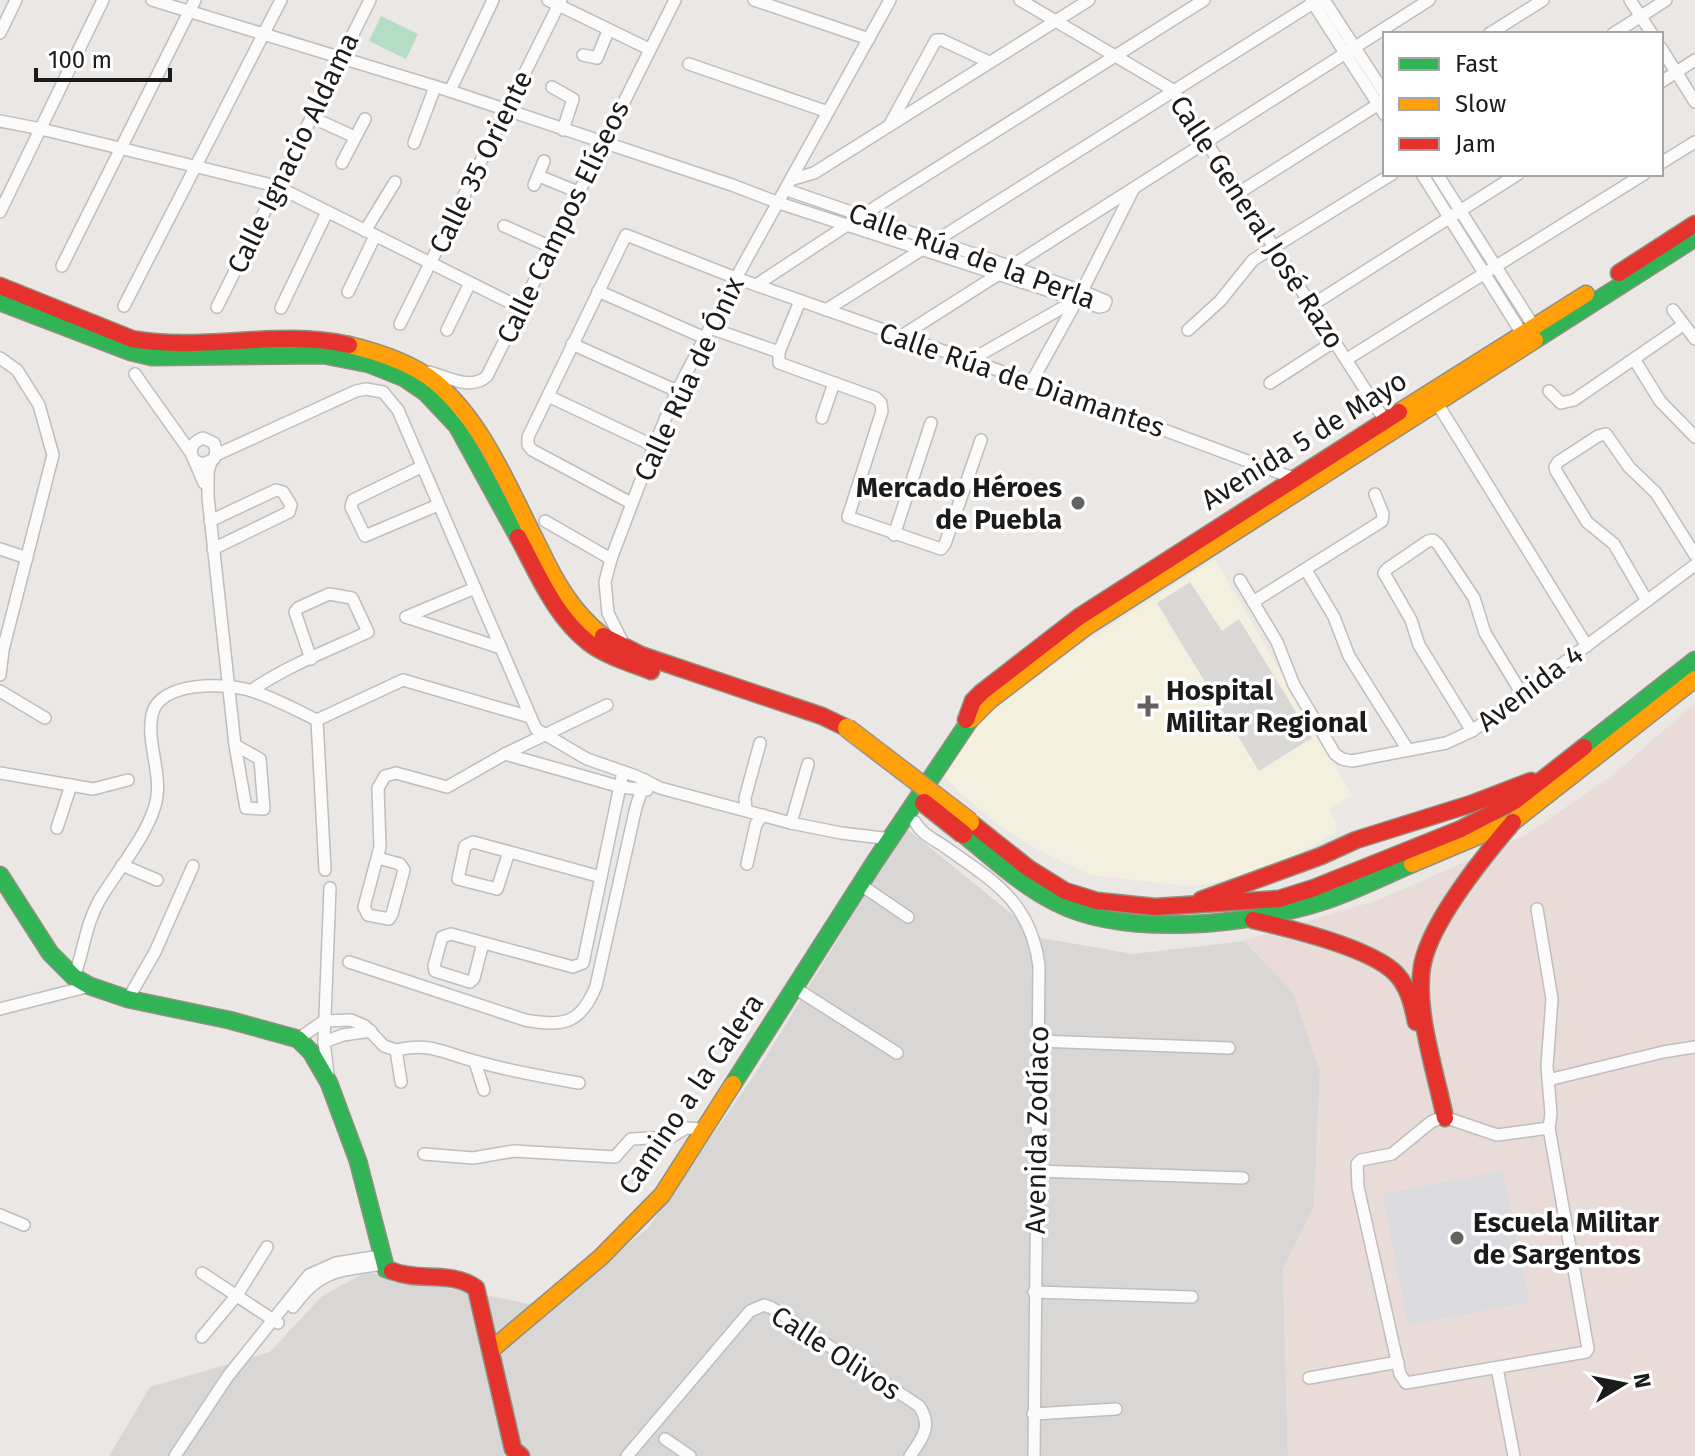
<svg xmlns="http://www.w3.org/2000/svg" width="1695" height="1456" viewBox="0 0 1695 1456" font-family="'Fira Sans',sans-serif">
	<rect width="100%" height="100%" fill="#eae7e4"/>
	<polygon fill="#d9d7d5" points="906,828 1041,938 1133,954 1244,941 1293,992 1320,1071 1314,1207 1283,1269 1288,1456 109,1456 150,1387 270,1352 322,1296 366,1272 551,1308 648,1228 759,1068"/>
	<polygon fill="#f3f0df" points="1215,559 1352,795 1329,809 1337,824 1334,834 1272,868 1204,885 1178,885 1091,875 1040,851 1004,829 962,795 944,776 976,726 1016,686"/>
	<polygon fill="#e8dbd8" points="1695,703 1695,1456 1288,1456 1283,1269 1314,1207 1320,1071 1293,992 1244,941 1378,900 1524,836 1613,775"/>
	<polygon fill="#b4ddc5" points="381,16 418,34 406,59 369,41"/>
	<polygon fill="#dad8d7" points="1190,582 1222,631 1239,619 1312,738 1259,771 1157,603"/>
	<polygon fill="#dbdade" points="1503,1171 1529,1302 1408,1325 1383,1194"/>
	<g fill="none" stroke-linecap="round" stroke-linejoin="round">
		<g stroke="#bfbebc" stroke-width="14">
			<g id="street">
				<polyline points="152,0 450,91 732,185 779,203 1099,307 1104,306 1106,301 1082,291 787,190"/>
				<polyline points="548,0 649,49"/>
				<polyline points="754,0 869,39"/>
				<polyline points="1020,0 1173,90 1386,422"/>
				<polyline points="1311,0 1385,115"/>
				<polyline points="1324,0 1385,94"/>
				<polyline points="1630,0 1652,34"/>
				<polyline points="0,33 16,0"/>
				<polyline points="1489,34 1543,0"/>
				<polyline points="1613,34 1666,0"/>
				<polyline points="1661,48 1695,102"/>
				<polyline points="583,55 597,58 608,31"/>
				<polyline points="689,64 828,112"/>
				<polyline points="1661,82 1695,60"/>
				<polyline points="552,87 573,99 563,130"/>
				<polyline points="450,91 493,0"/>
				<polyline points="311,117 355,137"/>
				<polyline points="0,121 41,129 276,186 521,308"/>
				<polyline points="889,126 936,40 942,40 989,62"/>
				<polyline points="414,143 435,87"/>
				<polyline points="342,163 365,119"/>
				<polyline points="1661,163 1695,142"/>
				<polyline points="1422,174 1526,340"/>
				<polyline points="1437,174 1538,333"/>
				<polyline points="539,176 578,192"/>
				<polyline points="793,179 814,173 1089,0"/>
				<polyline points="534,185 544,161"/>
				<polyline points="1240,192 1385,100"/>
				<polyline points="0,212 103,0"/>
				<polyline points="504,226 551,247"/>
				<polyline points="365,231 395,182"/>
				<polyline points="62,266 195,0"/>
				<polyline points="756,285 861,216 1204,0"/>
				<polyline points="598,291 705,338"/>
				<polyline points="348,292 375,236"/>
				<polyline points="800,301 779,352 779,363 876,398 881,403 882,411 848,517 941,549 945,544 981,440"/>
				<polyline points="1312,305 1518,174"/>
				<polyline points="124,306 281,0"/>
				<polyline points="217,307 370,0"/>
				<polyline points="281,308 327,212"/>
				<polyline points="826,310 1318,0"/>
				<polyline points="1673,310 1695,339"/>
				<polyline points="400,324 561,0"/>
				<polyline points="710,328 779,352"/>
				<polyline points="447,330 470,283"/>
				<polyline points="1188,330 1220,301 1253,260 1392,174"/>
				<polyline points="900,337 1429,0"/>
				<polyline points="572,344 677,391"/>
				<polyline points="0,358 17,370 39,405 53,455 3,650 0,675"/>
				<polyline points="1347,359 1644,174"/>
				<polyline points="1634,359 1660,401 1695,437"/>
				<polyline points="969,361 1076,300"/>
				<path d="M429 372C447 377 471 391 487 376L675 0"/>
				<polyline points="135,374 191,453"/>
				<polyline points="1031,383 1082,291 1133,190"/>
				<polyline points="1270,383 1335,341"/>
				<polyline points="1549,391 1561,403 1574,400 1683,325"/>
				<polyline points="548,396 654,446"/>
				<polyline points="1437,403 1587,646"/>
				<polyline points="822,418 834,383"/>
				<polyline points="216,455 356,391 366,389 383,392 398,410 536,729 587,759 636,776 660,788 791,823 841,833 891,839"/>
				<path d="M195 461 203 464 214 459 216 451 214 443 203 438C195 441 191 445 191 453L204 483"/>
				<polyline points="211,462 208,472 208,497 235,745 246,808 264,809 260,759 235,745"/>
				<polyline points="421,467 353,500 351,507 365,536 438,505"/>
				<polyline points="631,503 532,450 528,445 528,437 626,235 736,278 1094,404 1296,479"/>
				<polyline points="210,521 276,490 283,492 291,505 289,512 213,549"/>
				<polyline points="545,521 611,559"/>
				<polyline points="894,535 931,423"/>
				<polyline points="0,549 27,558"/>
				<polyline points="1306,570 1334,617 1349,656 1408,750"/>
				<polyline points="1240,580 1277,642 1294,685 1335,754 1342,759 1352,761 1446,743 1472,731 1695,565"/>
				<polyline points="1647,601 1614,544 1587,522 1556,471 1555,467 1558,462 1598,436 1606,434 1629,467 1656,493 1695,555"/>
				<polyline points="1253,602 1382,521 1383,514 1375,494"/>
				<polyline points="406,617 501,648"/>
				<polyline points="406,617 475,588"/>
				<polyline points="625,647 608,613 605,582 611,559 654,446 677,391 736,278 890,0"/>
				<path d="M252 690C287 666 329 650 368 632L352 598 329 594 298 608 295 612 311 659"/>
				<polyline points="0,691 45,718"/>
				<polyline points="317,720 403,680 530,717"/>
				<polyline points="317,720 325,870"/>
				<polyline points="1472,731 1419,645 1411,620 1384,573 1387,569 1428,541 1433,540 1438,544 1474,598 1485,633 1522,694"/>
				<polyline points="505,754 621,787 647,790"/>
				<polyline points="0,773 93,789 128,780"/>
				<polyline points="746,810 745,798 760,743"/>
				<path d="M915 822C923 836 936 840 948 849 995 882 1031 903 1039 966L1034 1456"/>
				<polyline points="791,823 808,764"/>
				<polyline points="57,828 71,785"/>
				<polyline points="509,852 497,889 458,879 465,846 473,842 601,877"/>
				<polyline points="378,858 400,864 404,870 392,914 389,919 368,915 364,907 380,847 378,788 385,776 396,773 447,787 505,754 607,705"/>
				<polyline points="747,864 756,824 763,815"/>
				<polyline points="122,865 157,880"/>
				<polyline points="861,885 908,917"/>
				<polyline points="1537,909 1552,999 1547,1066 1551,1114 1549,1128 1588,1349 1586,1352 1406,1383 1400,1374 1358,1187 1357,1164 1361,1160 1392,1154 1431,1122 1440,1118 1450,1119 1497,1135 1549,1128"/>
				<polyline points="483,943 474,978 470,982 435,971 434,966 442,937 451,934 573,967 583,963 623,772"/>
				<path d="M349 962 525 1020C563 1027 581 1024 596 986L636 807 645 780"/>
				<path d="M74 977C84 951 85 926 99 901 116 872 145 839 155 806 164 776 146 745 152 715 159 680 229 682 255 692 276 699 296 710 317 720"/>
				<polyline points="795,988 897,1053"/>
				<polyline points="128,999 155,952 193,866"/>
				<polyline points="0,1009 90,986"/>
				<polyline points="298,1039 324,1021 351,1020 365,1026 384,1046 396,1050 401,1082"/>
				<polyline points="1038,1041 1229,1048"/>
				<polyline points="324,1042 343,1035 371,1031"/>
				<path d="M396 1050C430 1042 443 1053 475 1061 509 1071 544 1077 579 1083"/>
				<polyline points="475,1062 484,1090"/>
				<polyline points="328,1074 324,1042 330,888"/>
				<polyline points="1548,1080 1663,1052 1695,1047"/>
				<polyline points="424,1154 473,1158 514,1151 615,1157 631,1139 671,1137 686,1128 703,1129"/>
				<polyline points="1036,1171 1243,1178"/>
				<polyline points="0,1215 24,1225"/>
				<polyline points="202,1273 278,1323"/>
				<polyline points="1034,1292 1192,1297"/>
				<path d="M293 1307C320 1269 339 1271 383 1264"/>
				<polyline points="202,1337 237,1295 267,1247"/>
				<polyline points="1497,1368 1514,1456"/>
				<polyline points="1309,1378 1398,1362"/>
				<polyline points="1033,1414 1116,1409"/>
				<polyline points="665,1439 690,1456"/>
				<polyline points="175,1456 228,1376 309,1275 336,1263 380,1256"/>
				<path d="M627 1456 750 1311 764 1305 772 1308 919 1406C933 1426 922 1439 910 1456"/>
			</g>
		</g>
		<g stroke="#91907e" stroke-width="19">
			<g id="fast">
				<polyline points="0,302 131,352 152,357 323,355 369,364 404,378 426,393 457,426 518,537"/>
				<polyline points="1535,340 1695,238"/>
				<polyline points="1584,747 1695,660"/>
				<path d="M963 834C993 858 1022 886 1057 903 1126 938 1249 925 1321 902 1352 892 1382 877 1412 864"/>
				<polyline points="0,875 50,953 74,977 90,986 128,999 229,1020 298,1039 311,1052 329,1083 358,1161 386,1269 392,1271"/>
				<polyline points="733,1084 874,863 970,720"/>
			</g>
		</g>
		<g stroke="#91907e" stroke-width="19">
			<g id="slow">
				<path d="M349 345C378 352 410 362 434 381 484 422 510 491 539 547 555 581 573 613 603 636"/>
				<polyline points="1399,412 1586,294"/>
				<polyline points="970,720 989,701 1086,627 1535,340"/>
				<polyline points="1412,864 1514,821 1695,679"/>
				<polyline points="491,1350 601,1257 662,1195 733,1084"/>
			</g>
		</g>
		<g stroke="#91907e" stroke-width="19">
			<g id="jam">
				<polyline points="1619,273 1695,224"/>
				<path d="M0 286 132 339C204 352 277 329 349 345"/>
				<path d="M518 537C538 574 555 616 588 642 606 656 630 663 651 671"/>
				<polyline points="603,636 641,655 822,716 847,728"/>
				<polyline points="966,720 973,701 982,692 1079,617 1399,412"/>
				<polyline points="970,822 1028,868 1065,891 1097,901 1155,907 1279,899 1314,888 1461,829 1515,801 1584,747"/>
				<polyline points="1201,900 1321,856 1356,840 1471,804 1531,781"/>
				<path d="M1253 920C1288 928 1376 949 1398 976 1409 989 1413 1006 1416 1022"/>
				<path d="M1445 1118C1436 1073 1415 1012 1422 967 1429 923 1484 856 1513 822"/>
				<path d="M392 1271C420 1282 450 1270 476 1288L513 1449 521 1456"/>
			</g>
		</g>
		<use href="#street" stroke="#fcfbfb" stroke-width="11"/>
		<use href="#fast" stroke="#30b455" stroke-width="16"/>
		<use href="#slow" stroke="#ff9f0a" stroke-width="16"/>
		<use href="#jam" stroke="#e5322d" stroke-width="16"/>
		<g stroke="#9d9184" stroke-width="21" stroke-linecap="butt">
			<polyline id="slow-bridge" points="847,728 970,822"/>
		</g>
		<g stroke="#9d9184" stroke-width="21" stroke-linecap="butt">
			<polyline id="jam-bridge" points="924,803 963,834"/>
		</g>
		<use href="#slow-bridge" stroke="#ff9f0a" stroke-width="18"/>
		<use href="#jam-bridge" stroke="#e5322d" stroke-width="18"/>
	</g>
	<g fill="#636261" stroke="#fff" stroke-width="3">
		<circle cx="1078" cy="503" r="8"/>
		<path d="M1144 694h8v8h8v8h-8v8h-8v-8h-8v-8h8z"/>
		<circle cx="1457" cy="1238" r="8"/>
	</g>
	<g text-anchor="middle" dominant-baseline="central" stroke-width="7" stroke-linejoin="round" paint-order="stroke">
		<g font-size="28" fill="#1b1b1b" stroke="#fff">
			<text transform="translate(293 153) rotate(-64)">Calle Ignacio Aldama</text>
			<text transform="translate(481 162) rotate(-64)">Calle 35 Oriente</text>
			<text transform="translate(563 222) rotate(-64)">Calle Campos Elíseos</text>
			<text transform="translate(1257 222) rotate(57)">Calle General José Razo</text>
			<text transform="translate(972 256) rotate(20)">Calle Rúa de la Perla</text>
			<text transform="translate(689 379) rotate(-65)">Calle Rúa de Ónix</text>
			<text transform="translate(1022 380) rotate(19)">Calle Rúa de Diamantes</text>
			<text transform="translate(1304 440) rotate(-32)">Avenida 5 de Mayo</text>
			<text transform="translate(1530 688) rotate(-37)">Avenida 4</text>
			<text transform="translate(691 1094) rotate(-56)">Camino a la Calera</text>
			<text transform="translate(1037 1130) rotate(-89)">Avenida Zodíaco</text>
			<text transform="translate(836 1353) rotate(33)">Calle Olivos</text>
		</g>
		<g font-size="28" font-weight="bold" fill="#1b1b1b" stroke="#fff" text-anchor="start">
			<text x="1062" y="487" text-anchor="end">Mercado Héroes<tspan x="1062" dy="32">de Puebla</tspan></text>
			<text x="1166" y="690">Hospital<tspan x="1166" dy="32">Militar Regional</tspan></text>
			<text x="1473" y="1222">Escuela Militar<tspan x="1473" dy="32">de Sargentos</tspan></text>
		</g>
	</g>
	<rect x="1383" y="32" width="280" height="144" fill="#ffffff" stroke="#a4a4a4" stroke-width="2"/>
	<rect x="1399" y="58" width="40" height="12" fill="#30b455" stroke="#a4a4a4" stroke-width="2"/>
	<text x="1455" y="72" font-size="24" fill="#1b1b1b">Fast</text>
	<rect x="1399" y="98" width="40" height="12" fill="#ff9f0a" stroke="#a4a4a4" stroke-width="2"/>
	<text x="1455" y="112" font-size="24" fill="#1b1b1b">Slow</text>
	<rect x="1399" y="138" width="40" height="12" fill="#e5322d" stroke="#a4a4a4" stroke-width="2"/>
	<text x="1455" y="152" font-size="24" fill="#1b1b1b">Jam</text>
	<g transform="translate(1623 1384) rotate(80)" stroke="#ffffff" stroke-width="6" paint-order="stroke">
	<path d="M0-6L14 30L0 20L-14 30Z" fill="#1b1b1b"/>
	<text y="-12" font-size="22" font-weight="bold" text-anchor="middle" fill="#1b1b1b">N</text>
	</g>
	<path d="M36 68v12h134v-12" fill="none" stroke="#1b1b1b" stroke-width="4"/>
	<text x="48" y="68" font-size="24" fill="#1b1b1b" stroke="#ffffff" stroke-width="6" paint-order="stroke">100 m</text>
</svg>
